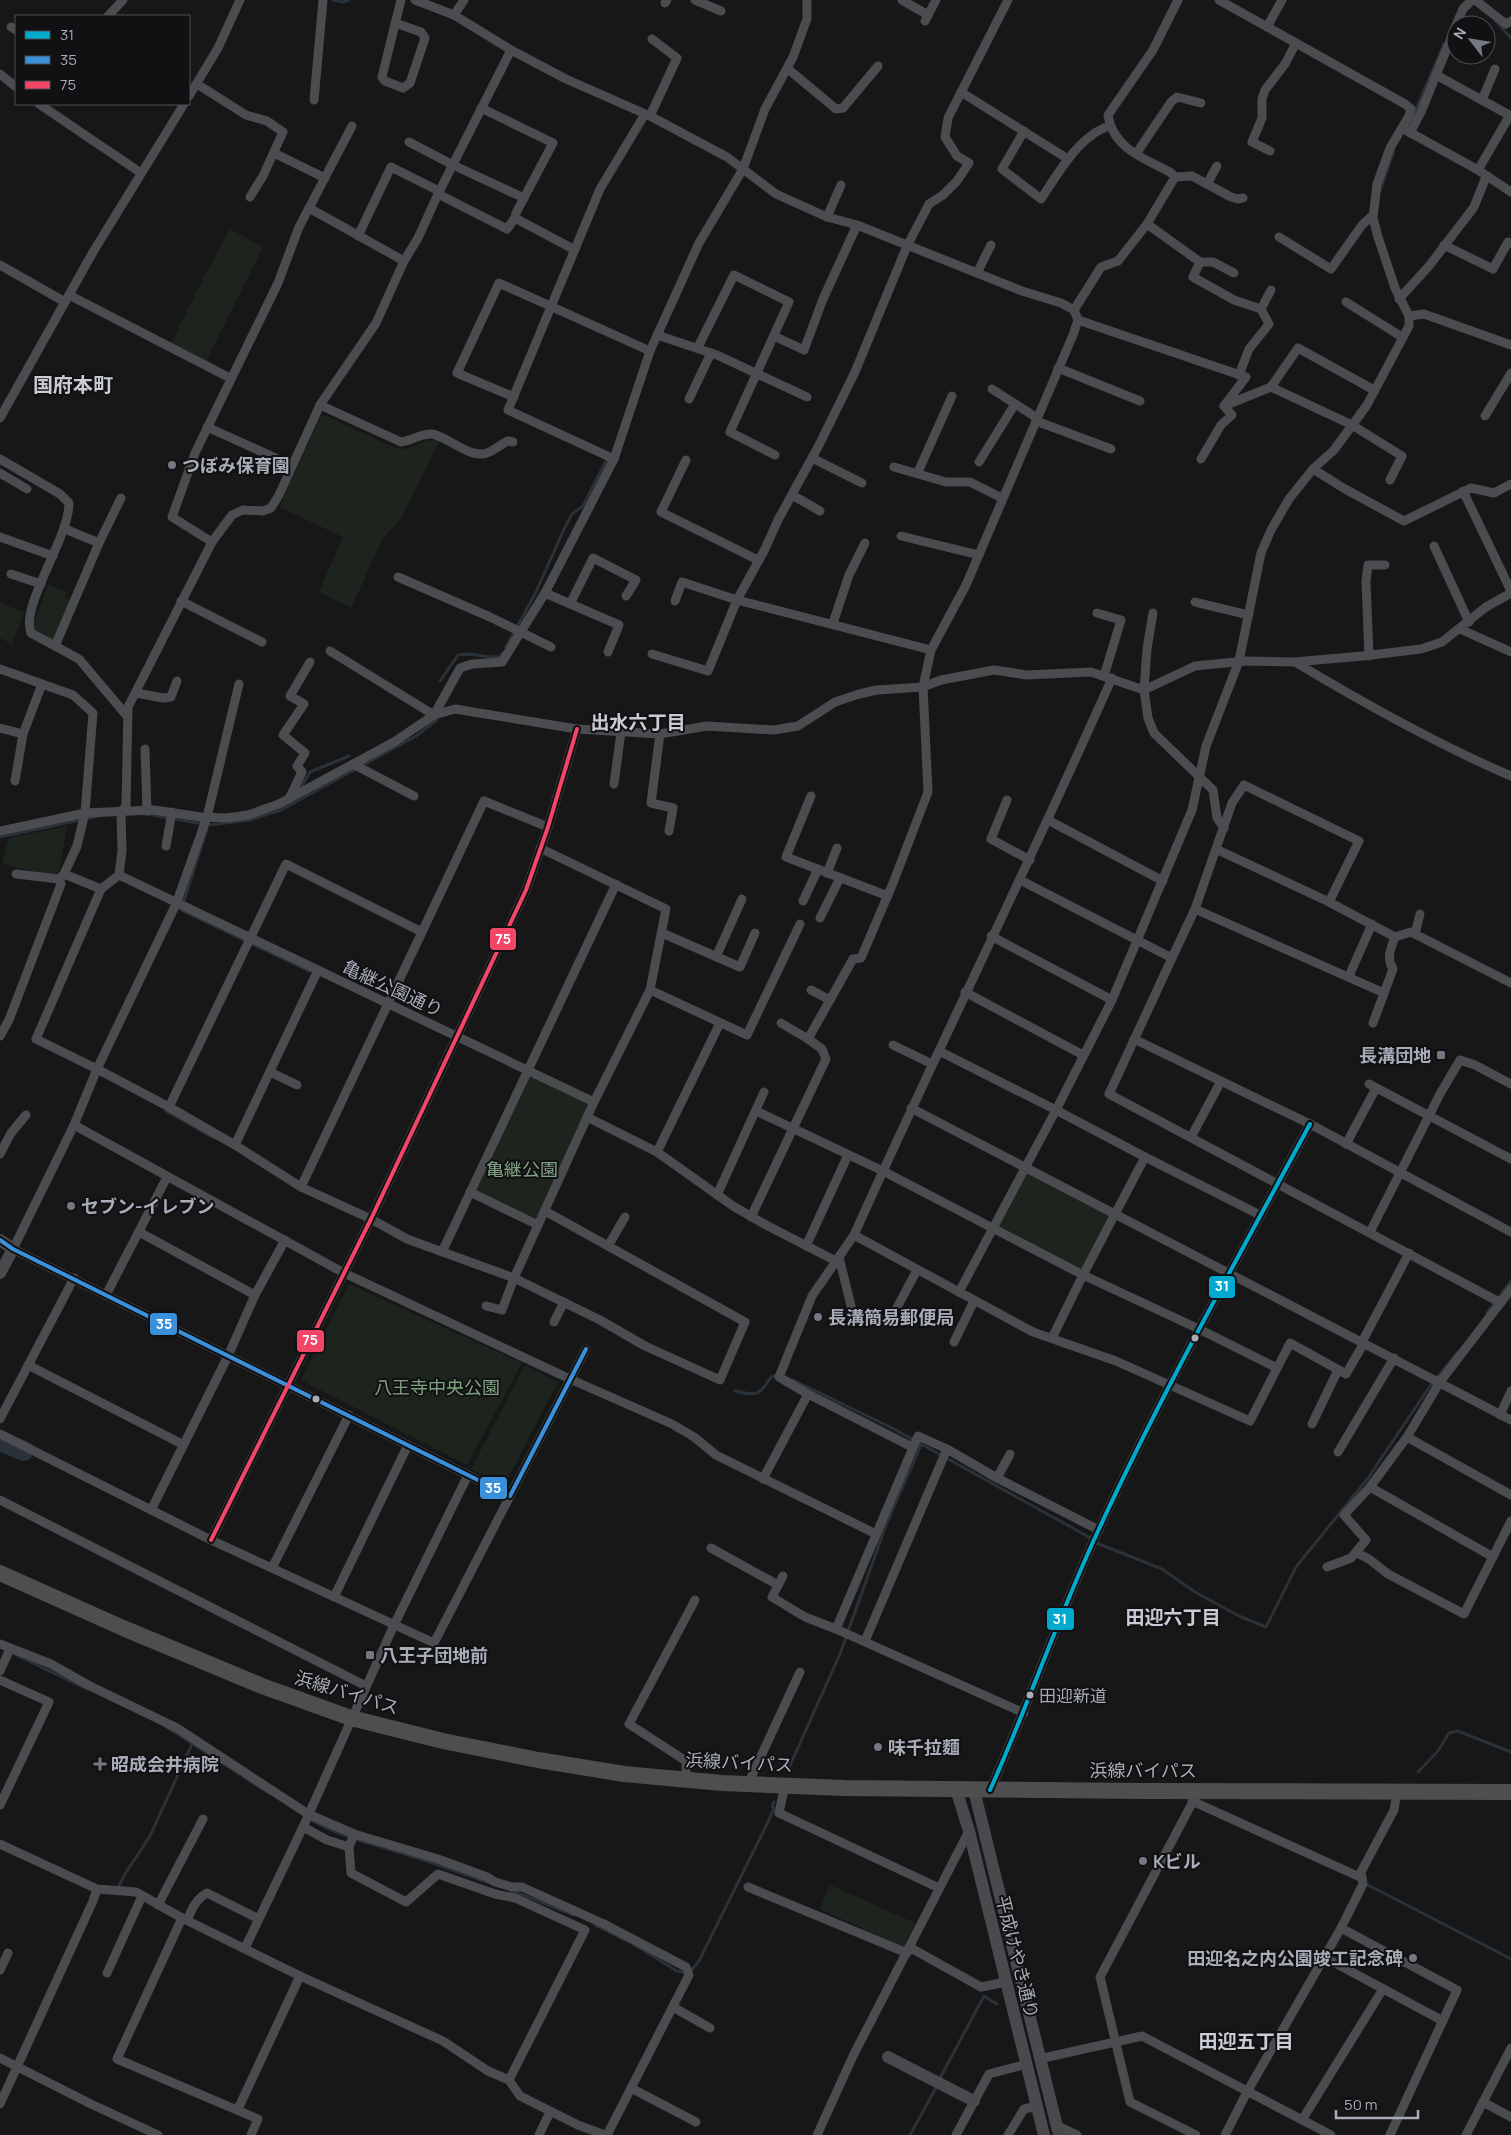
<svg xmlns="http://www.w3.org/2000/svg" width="1511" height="2135" viewBox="0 0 1511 2135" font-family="Manrope,'Noto Sans JP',sans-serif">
	<rect width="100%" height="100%" fill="#171717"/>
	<g fill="#1d241e">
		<polygon points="230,229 263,247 206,361 171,343 205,275"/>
		<path d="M322 414 398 449C416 450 423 436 439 441L402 517 382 540 351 608 319 592 343 537 279 507Z"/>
		<polygon points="48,584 67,592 65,597 71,599 54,640 32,630"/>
		<polygon points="0,603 24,612 12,644 0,638"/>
		<polygon points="67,826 59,871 52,875 2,864 9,838"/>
		<polygon points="529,1074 590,1104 536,1221 474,1190"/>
		<polygon points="1028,1173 1111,1217 1082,1272 997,1228"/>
		<polygon points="349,1284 522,1363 467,1465 301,1380"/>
		<polygon points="525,1365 558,1382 504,1486 471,1469"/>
		<polygon points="830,1885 915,1923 903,1947 820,1909"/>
	</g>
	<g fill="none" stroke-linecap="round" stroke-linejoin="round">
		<g stroke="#2a3239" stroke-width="3">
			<polyline points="333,0 343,2 349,0"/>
			<polyline points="1495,20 1511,38"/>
			<polyline points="1413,116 1444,44"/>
			<polyline points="1380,191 1394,150"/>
			<polyline points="506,647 535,594 565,527 572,514 583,506 607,459"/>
			<path d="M440 681 458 655C473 652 485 658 499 657L503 653"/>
			<polyline points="300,789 310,772 349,756"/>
			<polyline points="147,814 209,825 250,820 281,810 416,736 437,720"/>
			<polyline points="207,829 181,910 309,971"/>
			<polyline points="0,837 99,816"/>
			<polyline points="166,1111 214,1138"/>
			<polyline points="1487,1313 1511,1281"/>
			<polyline points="793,1380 894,1429 1087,1536 1099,1544 1162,1569 1195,1592 1239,1616 1266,1627 1296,1567 1368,1478 1430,1386 1458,1352"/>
			<path d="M735 1391C757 1396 759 1396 771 1377L778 1375"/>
			<polyline points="12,1653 87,1689"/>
			<polyline points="165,1726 269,1793"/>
			<polyline points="788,1770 840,1654 886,1525 921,1445"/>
			<polyline points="1418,1772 1438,1751 1449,1733 1458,1731 1511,1752"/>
			<path d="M308 1818C339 1837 374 1844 408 1855 437 1864 464 1874 492 1884"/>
			<polyline points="1368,1885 1511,1959"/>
			<polyline points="119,1886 125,1874 150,1836 192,1744"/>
			<polyline points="510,1890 574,1915"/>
			<polyline points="595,1925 635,1945 677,1971 689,1973 699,1961 770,1818 774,1808 772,1806 774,1802"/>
			<polyline points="939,2080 984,1996 997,2004"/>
			<polyline points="910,2135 937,2086"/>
		</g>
		<polyline stroke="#2a3239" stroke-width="20" points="0,1441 24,1451"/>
		<g stroke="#4b4c50" stroke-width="9">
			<polyline points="415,0 454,15 511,50 566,79 650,116 727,157 776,194 827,217 857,225 1022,291 1061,303 1074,310"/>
			<polyline points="695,0 721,11"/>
			<polyline points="902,0 928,15"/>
			<polyline points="1475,0 1506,24 1511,21"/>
			<polyline points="665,3 667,0"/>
			<polyline points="454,15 464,0"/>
			<polyline points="108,16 123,0"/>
			<polyline points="925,21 936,0"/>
			<polyline points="395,23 421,32 425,38 410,83 403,88 385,81 382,77 401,0"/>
			<polyline points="1456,25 1463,9 1472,0"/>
			<polyline points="11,27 16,30"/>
			<polyline points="1267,27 1282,0"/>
			<polyline points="511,50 438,194 418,238 404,261 376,323 320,405 279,495 271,508 263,511 243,510 232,515 212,542 128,707 126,806 121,812 122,851 119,875 594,1102"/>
			<polyline points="788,69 836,109 843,108 878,66"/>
			<polyline points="0,74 16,87"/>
			<polyline points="1436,75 1511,116"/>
			<polyline points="197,84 246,115 267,121 283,132 263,176 250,197"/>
			<polyline points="961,92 1068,159"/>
			<polyline points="189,96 218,48 240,0"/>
			<polyline points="314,100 323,0"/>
			<polyline points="1482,100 1495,69"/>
			<polyline points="39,104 141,173"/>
			<polyline points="481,108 553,143 516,213 515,218 575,250"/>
			<polyline points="650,116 677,58 652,39"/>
			<polyline points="1402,128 1478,170 1511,192"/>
			<path d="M1024 131 1002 169 1041 199C1057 175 1080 134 1110 126"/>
			<polyline points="1410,133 1421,112 1456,26"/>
			<polyline points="409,142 453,165 524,198"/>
			<polyline points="1270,151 1252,142 1262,118 1262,99 1265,90 1285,64 1296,43"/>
			<polyline points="274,153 325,178"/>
			<polyline points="1136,154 1171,102 1177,97 1201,103"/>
			<polyline points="1478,170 1510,115"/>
			<polyline points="1175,177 1192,176 1231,197 1238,199 1243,198"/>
			<polyline points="1207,184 1217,166"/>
			<polyline points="438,194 507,229 515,218"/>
			<polyline points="309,208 352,126"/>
			<polyline points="827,217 841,185"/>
			<polyline points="1147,224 1200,262 1193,277 1234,300 1261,309 1269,324 1249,349 1239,375"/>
			<polyline points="358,236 391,167 439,191"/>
			<polyline points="1279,237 1331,269 1362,225 1373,215"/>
			<polyline points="1444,245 1493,269 1508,242 1511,243"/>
			<polyline points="1200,262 1213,262 1234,273"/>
			<polyline points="0,265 65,302"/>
			<polyline points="977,273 991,245"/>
			<polyline points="69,295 230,378"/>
			<polyline points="1399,299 1429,266 1474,207 1486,177"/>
			<polyline points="1346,302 1402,337"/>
			<polyline points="1261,309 1271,290"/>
			<polyline points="1409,316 1424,314 1511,345"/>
			<polyline points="1078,320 1246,377 1224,406 1271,387 1352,425 1402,456 1390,480"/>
			<polyline points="657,335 717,355 807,397"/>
			<polyline points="774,336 804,350 823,299 857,225"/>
			<polyline points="698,347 734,275 789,302 730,432 775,455"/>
			<polyline points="1058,368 1140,401"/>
			<polyline points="1271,387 1298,348 1374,390"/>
			<polyline points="992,389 1037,418"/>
			<polyline points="514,397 457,373 499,283 650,351"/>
			<polyline points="689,399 711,353"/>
			<path d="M320 405 401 442C412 441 421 433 432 434 449 437 469 459 487 453 494 451 501 444 508 441L513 442"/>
			<polyline points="1485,416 1511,373"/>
			<polyline points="0,418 93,252 184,104"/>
			<polyline points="1036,421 1111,449"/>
			<polyline points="207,427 291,465"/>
			<polyline points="812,458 862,483"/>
			<path d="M0 459 60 494 69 503C69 539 20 605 31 633L79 659 127 716"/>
			<polyline points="614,459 508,410 600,189 645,114"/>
			<polyline points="1201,459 1221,425 1232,415 1224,406"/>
			<polyline points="686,460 661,512 758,560"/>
			<polyline points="979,462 1015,404"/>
			<polyline points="894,467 946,482 970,482 1002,498"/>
			<polyline points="1313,469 1345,489 1404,521 1471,488 1494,493 1511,484"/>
			<polyline points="918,472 952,396"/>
			<polyline points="0,473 27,489"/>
			<polyline points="1463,491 1511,591"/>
			<polyline points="792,495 820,511"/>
			<polyline points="65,529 99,543"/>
			<polyline points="901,536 979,555"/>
			<polyline points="0,537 53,556"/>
			<polyline points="212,542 172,517 195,453 278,283 299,227 309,208 404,261"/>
			<polyline points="1434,546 1469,622"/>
			<polyline points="11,574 41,584"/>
			<polyline points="398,577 490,617 551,647"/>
			<polyline points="545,593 619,625 608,652"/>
			<polyline points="181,601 262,642"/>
			<polyline points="1195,602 1249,615"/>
			<polyline points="570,604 593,558 636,580 626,596"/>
			<polyline points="1097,613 1121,620 1104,676"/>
			<polyline points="1153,613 1147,649 1144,690 1148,718 1154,733 1213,790 1217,818 1224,828"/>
			<polyline points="833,623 849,575 865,543"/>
			<polyline points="1460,629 1511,652"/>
			<polyline points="55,646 99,543 121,498"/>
			<polyline points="931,650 737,600 764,551 778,520 819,445 855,372 907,246 929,204 943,195 957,181 969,163 957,156 945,137 948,118 1008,0"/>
			<polyline points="330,651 434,715"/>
			<polyline points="652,654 708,671 737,600 682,582 675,601"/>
			<polyline points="1369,656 1366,581 1368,565 1385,565"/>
			<path d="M1295 662C1365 704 1436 744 1511 776"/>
			<polyline points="0,669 42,684 23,734 15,781"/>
			<path d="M1112 678C1029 865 938 1048 854 1235L1033 1332 1116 1361 1250 1421 1290 1343 1346 1374 1364 1343"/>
			<polyline points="42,684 73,695 93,713 85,813 77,846 64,874"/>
			<polyline points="239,684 207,817 176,904 97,1069 74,1125 13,1249 510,1496 586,1349"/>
			<polyline points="136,693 163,698 171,697 177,681"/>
			<polyline points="434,715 460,668 472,664 502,662 545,593 614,459 650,351 699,243 743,169 765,109 793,57 807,19 807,0"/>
			<polyline points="0,728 23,734"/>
			<polyline points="660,734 651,803 673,808 669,831"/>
			<polyline points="145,749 147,811"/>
			<polyline points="353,764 414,796"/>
			<polyline points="614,784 621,732"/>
			<polyline points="811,796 786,857 888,896"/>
			<polyline points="290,797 302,772 297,766 305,753 283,735 304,704 290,696 310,662"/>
			<polyline points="1007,800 991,839 1030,860"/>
			<polyline points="1048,820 1163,881"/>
			<polyline points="0,831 85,813 154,810 201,817 227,818 248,815 279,804 394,742 434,715 455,709 577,729 660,734 707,726 774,730 798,726 835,702 859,694 877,690 923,687 941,680 994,670 1027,675 1091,672 1144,690 1195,666 1246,661 1294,662 1363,656 1421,649 1442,642 1486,607 1511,593"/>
			<polyline points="166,846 172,812"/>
			<polyline points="1216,849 1329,902"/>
			<polyline points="827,873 837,848"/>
			<polyline points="16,874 59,879 64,874 101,889 36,1039 97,1069 169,1107 235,1145 301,1187 371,1219 407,1239 514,1278 600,1320 645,1346 720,1380 745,1322 545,1211"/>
			<polyline points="1020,880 1172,958 1195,909"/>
			<polyline points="101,889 119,875"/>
			<polyline points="803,901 818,869"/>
			<polyline points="820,918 840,878"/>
			<polyline points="422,932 484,801 548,827"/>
			<polyline points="662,933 740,967 755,933"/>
			<polyline points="1415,934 1420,914"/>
			<polyline points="991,936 1112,1000"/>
			<polyline points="716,957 742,899"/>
			<polyline points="1172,958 1109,1094 1501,1303"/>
			<polyline points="1349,976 1372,924"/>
			<polyline points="650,990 747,1035 800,924"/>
			<polyline points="811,990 830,1000"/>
			<polyline points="965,992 1083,1055"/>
			<polyline points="1384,993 1195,909 1232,803 1244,785 1359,841 1329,902 1395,937 1411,932 1511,983"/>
			<polyline points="781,1023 808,1039"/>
			<path d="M1373 1023 1393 969C1386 958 1391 948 1395 937"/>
			<polyline points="0,1036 9,1020 61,884 59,879"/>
			<polyline points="1134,1039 1310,1124 1511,1232"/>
			<polyline points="893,1045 932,1064"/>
			<polyline points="939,1051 1056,1110 959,1292"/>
			<polyline points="270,1072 297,1085"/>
			<polyline points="1369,1084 1511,1159"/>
			<polyline points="169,1107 286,864 422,932 301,1187"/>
			<polyline points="911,1108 1511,1420"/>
			<polyline points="756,1111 883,1171 1083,1275 1145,1157 1056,1110 1112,1000 1192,810 1206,746 1239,661 1261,553 1271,530 1289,499 1313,469 1334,450 1367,405 1409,326 1409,316 1395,288 1378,237 1373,218 1377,184 1390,148 1409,116 1411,109 1405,104 1219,0"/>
			<polyline points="587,1117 657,1152 733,1206 766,1225 836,1261"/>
			<polyline points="74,1125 344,1273 570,1379 672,1424 694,1437 716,1455 876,1534"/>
			<polyline points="1191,1137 1221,1081"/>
			<polyline points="1346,1144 1376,1088"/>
			<polyline points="235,1145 318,970"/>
			<polyline points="657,1152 720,1023"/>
			<polyline points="0,1154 11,1133 26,1115"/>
			<polyline points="1145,1157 1260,1215"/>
			<polyline points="470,1192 538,1225"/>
			<polyline points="717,1195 764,1092"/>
			<path d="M751 1217 826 1059 822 1049 808 1039 853 959 861 958 893 883 928 792 923 687 931 650 966 585 1073 335 1078 320 1074 310 1101 267 1118 261 1147 224 1175 177 1170 172C1143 158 1113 148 1108 115L1153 50 1178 0"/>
			<polyline points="139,1232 255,1295"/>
			<polyline points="1370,1232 1440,1094 1460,1060 1475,1065 1511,1084"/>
			<polyline points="608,1246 625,1217"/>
			<polyline points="806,1246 848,1155"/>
			<polyline points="442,1252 616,884"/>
			<polyline points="839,1257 855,1322"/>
			<polyline points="106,1295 167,1177"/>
			<polyline points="486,1306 502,1310 514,1278 594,1102 650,990 666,909 540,848"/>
			<polyline points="892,1317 917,1270"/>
			<polyline points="554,1322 564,1302"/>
			<polyline points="1052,1338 1083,1275 1199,1329 1277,1368"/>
			<polyline points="954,1342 974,1301"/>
			<polyline points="1362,1342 1409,1253"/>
			<polyline points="28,1365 182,1444"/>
			<polyline points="808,1394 779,1377 812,1296 854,1235"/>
			<polyline points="1500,1415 1511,1391"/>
			<polyline points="0,1419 74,1278"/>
			<polyline points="1312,1424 1338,1370"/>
			<polyline points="0,1434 211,1540 434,1643 510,1496"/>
			<polyline points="1407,1437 1511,1495"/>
			<polyline points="947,1449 918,1436 836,1629 1024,1713"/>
			<polyline points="1338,1452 1394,1358"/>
			<polyline points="997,1478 1010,1454"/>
			<polyline points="763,1479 808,1394 912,1447"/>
			<polyline points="1370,1487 1493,1557"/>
			<polyline points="0,1500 366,1686"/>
			<polyline points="151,1510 228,1356 255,1295 285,1240"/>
			<polyline points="211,1540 371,1219 526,890 548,827 577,729"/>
			<polyline points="711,1548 778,1585"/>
			<polyline points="1357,1553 1369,1559 1388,1574 1464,1614 1511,1521"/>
			<polyline points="1327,1567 1351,1558 1366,1540 1344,1515 1370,1487 1407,1437 1440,1382 1511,1289"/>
			<polyline points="272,1568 349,1415"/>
			<polyline points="783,1576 772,1597 805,1617 836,1629"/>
			<polyline points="334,1597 408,1445"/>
			<polyline points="865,1641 947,1449 997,1478 1099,1530"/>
			<polyline points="0,1644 51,1664 88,1685 177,1728 308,1814 354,1834 349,1847 351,1873 406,1902 438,1874 495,1894 515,1898 585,1930 509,2080 488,2071 443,2041 300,1976 182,1918 136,1892 97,1889 0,1844"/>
			<polyline points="0,1671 10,1649"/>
			<polyline points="0,1680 49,1702 0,1805"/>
			<polyline points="686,1779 686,1761 629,1724 695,1600"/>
			<polyline points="748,1784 800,1672"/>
			<polyline points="785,1785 779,1813 939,1888"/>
			<path d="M990 1790C1029 1704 1059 1614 1099 1529 1163 1390 1238 1258 1310 1124"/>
			<polyline points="1192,1801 1362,1878"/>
			<polyline points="303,1827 327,1840 349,1847"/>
			<polyline points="354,1834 438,1859 487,1877 495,1882 512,1887 522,1887 604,1924 686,1967 689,1975 607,2135"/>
			<polyline points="748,1887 907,1953"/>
			<polyline points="158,1905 203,1819"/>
			<polyline points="182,1918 117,2059 258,2119 251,2135"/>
			<path d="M187 1920C192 1909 196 1899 207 1893L259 1919"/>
			<polyline points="1341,1928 1457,1990 1390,2135"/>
			<polyline points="909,1947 981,1987 1006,1982"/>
			<polyline points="245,1948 303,1827 394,1625 468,1475"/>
			<polyline points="1324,1957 1443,2021"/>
			<polyline points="0,1970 8,1953"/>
			<polyline points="107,1973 142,1896"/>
			<polyline points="673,2007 710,2028"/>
			<polyline points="0,2058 91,2104 158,2135"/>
			<polyline points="1039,2059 1142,2036 1331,2135"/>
			<polyline points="509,2080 520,2096 578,2125 605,2135"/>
			<polyline points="631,2088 696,2122"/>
			<polyline points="1483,2102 1511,2117"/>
			<polyline points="0,2104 93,1901 97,1889"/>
			<polyline points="238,2109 300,1976"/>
			<polyline points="1302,2120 1383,1989"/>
			<polyline points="1056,2125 1077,2135"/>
			<polyline points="539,2135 550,2112"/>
			<polyline points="817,2135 853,2056 969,1831"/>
			<polyline points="956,2135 989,2074 1027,2064"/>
			<polyline points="1008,2135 1024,2109 1037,2106"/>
			<polyline points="1196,2135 1130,2102 1100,1977 1199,1790"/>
			<polyline points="1225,2135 1247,2092 1341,1928 1363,1884 1361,1872 1394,1810 1397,1791"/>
			<polyline points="1466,2135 1511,2048"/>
		</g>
		<g stroke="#4a4a4e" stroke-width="12">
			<polyline points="0,1240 13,1249 0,1273"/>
			<polyline points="956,1789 969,1831 1044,2135"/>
			<polyline points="974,1790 1059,2135"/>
			<polyline points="888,2057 974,2101"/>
		</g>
		<polyline stroke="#4e4e51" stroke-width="16" points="0,1573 123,1628 262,1686 351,1718 443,1741 538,1760 624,1774 722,1783 844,1788 1142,1791 1511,1792"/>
		<g stroke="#111113" stroke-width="8">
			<path id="bus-1" d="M990 1790C1029 1704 1059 1614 1099 1529 1163 1390 1238 1258 1310 1124"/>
		</g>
		<g stroke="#111113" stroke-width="8">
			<polyline id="bus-2" points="0,1240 13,1249 510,1496 586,1349"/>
		</g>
		<g stroke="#111113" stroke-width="8">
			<polyline id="bus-3" points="211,1540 371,1219 526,890 548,827 577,729"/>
		</g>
		<use href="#bus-1" stroke="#00a9ce" stroke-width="4"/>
		<use href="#bus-2" stroke="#3a90db" stroke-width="4"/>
		<use href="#bus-3" stroke="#f34667" stroke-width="4"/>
	</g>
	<g fill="#757880" stroke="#111113" stroke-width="2">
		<circle cx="172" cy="465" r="5"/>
		<rect x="1436" y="1050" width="10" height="10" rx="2.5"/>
		<circle cx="71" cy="1206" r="5"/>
		<circle cx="818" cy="1317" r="5"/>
		<rect x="365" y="1650" width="10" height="10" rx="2.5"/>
		<circle cx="878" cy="1747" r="5"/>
		<path d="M97.5 1756.5h5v5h5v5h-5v5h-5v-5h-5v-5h5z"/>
		<circle cx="1143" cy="1861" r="5"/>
		<circle cx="1413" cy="1958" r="5"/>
	</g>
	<g fill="#a8adb8" stroke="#111113" stroke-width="2">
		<circle cx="1195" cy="1338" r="4.5"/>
		<circle cx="316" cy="1399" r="4.5"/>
		<circle cx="1030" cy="1695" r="4.5"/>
	</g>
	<g text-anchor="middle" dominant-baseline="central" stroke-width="4" stroke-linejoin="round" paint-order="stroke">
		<g font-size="17" fill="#a8adb8" stroke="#111113" text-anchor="start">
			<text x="1039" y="1695">田迎新道</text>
		</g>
		<g font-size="18" font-weight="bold" fill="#a8adb8" stroke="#111113" text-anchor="start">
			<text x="182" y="465">つぼみ保育園</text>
			<text x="1431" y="1055" text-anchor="end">長溝団地</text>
			<text x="81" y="1206">セブン-イレブン</text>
			<text x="828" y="1317">長溝簡易郵便局</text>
			<text x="380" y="1655">八王子団地前</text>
			<text x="888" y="1747">味千拉麵</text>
			<text x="111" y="1764">昭成会井病院</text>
			<text x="1153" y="1861">Kビル</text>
			<text x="1403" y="1958" text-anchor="end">田迎名之内公園竣工記念碑</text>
		</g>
		<g font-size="18" fill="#a8adb8" stroke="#111113">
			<text transform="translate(393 988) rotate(25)">亀継公園通り</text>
			<text transform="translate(347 1692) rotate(17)">浜線バイパス</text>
			<text transform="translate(739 1762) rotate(3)">浜線バイパス</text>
			<text x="1143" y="1770">浜線バイパス</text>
			<text transform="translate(1018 1957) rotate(76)">平成けやき通り</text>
		</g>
		<g font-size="18" fill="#7fa381" stroke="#111113">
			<text x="522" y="1169">亀継公園</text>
			<text x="437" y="1387">八王寺中央公園</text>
		</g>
		<g font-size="19" font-weight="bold" fill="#c9ccd4" stroke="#111113">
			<text x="638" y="722">出水六丁目</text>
			<text x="1173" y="1617">田迎六丁目</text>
			<text x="1246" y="2041">田迎五丁目</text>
		</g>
		<g font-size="20" font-weight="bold" fill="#c9ccd4" stroke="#111113">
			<text x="73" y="384">国府本町</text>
		</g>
	</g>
	<g stroke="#111113" stroke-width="2">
		<rect x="489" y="927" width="28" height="24" rx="5" fill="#f34667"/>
		<rect x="1208" y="1275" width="28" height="24" rx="5" fill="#00a9ce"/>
		<rect x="149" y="1312" width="29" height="24" rx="5" fill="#3a90db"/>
		<rect x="296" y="1329" width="29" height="24" rx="5" fill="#f34667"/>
		<rect x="479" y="1476" width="29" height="24" rx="5" fill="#3a90db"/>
		<rect x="1046" y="1607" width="29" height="24" rx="5" fill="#00a9ce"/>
	</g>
	<g font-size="14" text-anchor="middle" font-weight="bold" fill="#fff">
		<text x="503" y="944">75</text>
		<text x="1222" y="1291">31</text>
		<text x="164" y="1329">35</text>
		<text x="310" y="1345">75</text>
		<text x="493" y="1493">35</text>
		<text x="1060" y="1624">31</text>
	</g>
	<rect x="15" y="15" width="175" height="90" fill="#111113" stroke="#4d4f55"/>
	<rect x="25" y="31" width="25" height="8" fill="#00a9ce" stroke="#4d4f55"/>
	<text x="60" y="40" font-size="15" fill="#a8adb8">31</text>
	<rect x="25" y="56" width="25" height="8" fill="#3a90db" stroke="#4d4f55"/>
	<text x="60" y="65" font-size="15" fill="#a8adb8">35</text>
	<rect x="25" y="81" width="25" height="8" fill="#f34667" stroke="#4d4f55"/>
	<text x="60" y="90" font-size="15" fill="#a8adb8">75</text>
	<g transform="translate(1471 40) rotate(301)"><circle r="24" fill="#111113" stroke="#4d4f55"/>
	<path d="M0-4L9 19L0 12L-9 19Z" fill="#757880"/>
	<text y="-8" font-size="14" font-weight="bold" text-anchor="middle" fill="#a8adb8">N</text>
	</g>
	<path d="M1336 2110v8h82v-8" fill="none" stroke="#a8adb8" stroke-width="2.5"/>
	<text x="1344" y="2110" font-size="15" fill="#a8adb8" stroke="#111113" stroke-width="4" paint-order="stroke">50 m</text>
</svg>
